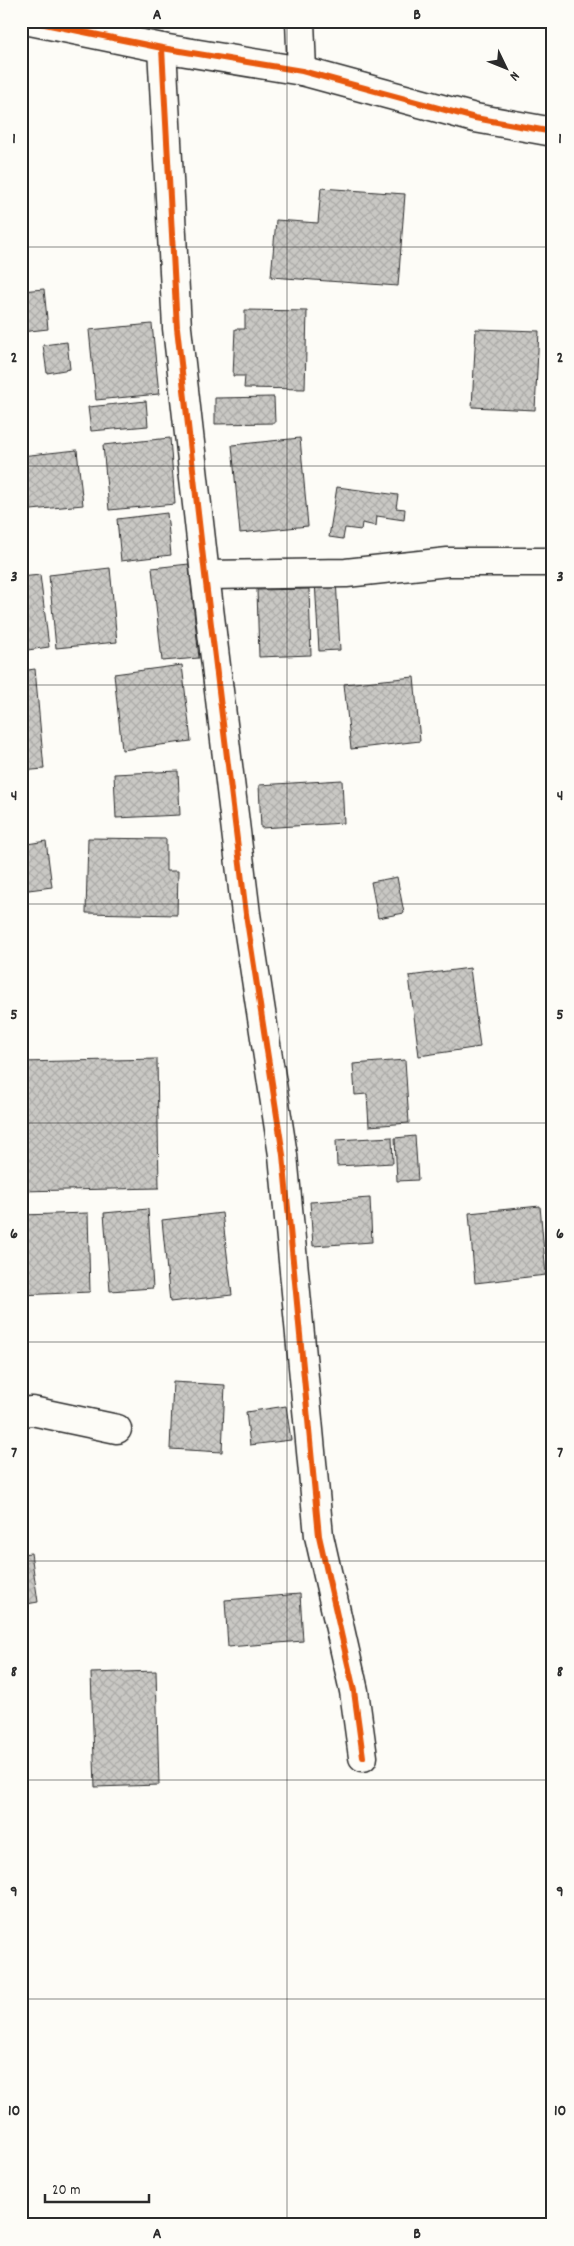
<svg xmlns="http://www.w3.org/2000/svg" width="574" height="2246" viewBox="0 0 574 2246" font-family="Dekko,sans-serif">
	<defs>
		<pattern id="building-cross-hatch" width="8" height="8" patternUnits="userSpaceOnUse" patternTransform="scale(1.25)"><rect width="8" height="8" fill="#c9c8c4"/><path d="M0 0l8 8M0 8l8-8" fill="none" stroke="#adaca9"/></pattern>
	</defs>
	<rect width="100%" height="100%" fill="#fdfcf7"/>
	<filter id="ink" filterUnits="userSpaceOnUse"><feTurbulence type="fractalNoise" baseFrequency=".02" numOctaves="2"/><feDisplacementMap in="SourceGraphic" scale="10" xChannelSelector="R" yChannelSelector="G"/><feConvolveMatrix kernelMatrix="1 2 1 2 8 2 1 2 1" color-interpolation-filters="sRGB"/></filter>
	<g filter="url(#ink)">
		<g fill="url(#building-cross-hatch)" stroke="#2b2b2b">
			<polygon points="321,188 405,194 398,286 271,277 276,220 318,223"/>
			<polygon points="44,289 48,329 21,332 21,291"/>
			<polygon points="245,310 307,311 305,389 244,388 245,376 233,376 235,329 245,329"/>
			<polygon points="152,324 159,394 96,400 89,330"/>
			<polygon points="476,329 539,331 535,410 472,407"/>
			<polygon points="67,342 70,369 47,373 43,345"/>
			<polygon points="274,397 275,423 215,424 215,398"/>
			<polygon points="146,401 148,426 91,431 88,407"/>
			<polygon points="170,438 175,504 109,510 103,445"/>
			<polygon points="300,438 308,526 240,533 232,445"/>
			<polygon points="77,450 83,505 21,511 21,456"/>
			<polygon points="337,487 398,495 396,508 405,509 404,520 377,516 376,526 362,523 361,530 345,528 343,539 329,537"/>
			<polygon points="167,513 171,555 121,561 117,519"/>
			<polygon points="189,564 199,658 162,661 152,568"/>
			<polygon points="110,568 117,642 56,648 49,575"/>
			<polygon points="40,575 49,647 28,650 21,599 21,577"/>
			<polygon points="336,579 340,650 319,651 315,581"/>
			<polygon points="309,589 311,655 259,657 257,590"/>
			<polygon points="182,665 191,741 122,750 114,674"/>
			<polygon points="35,669 44,769 21,771 21,671"/>
			<polygon points="414,677 420,741 351,749 344,684"/>
			<polygon points="178,771 180,815 116,818 114,774"/>
			<polygon points="342,780 344,823 261,828 259,785"/>
			<polygon points="88,838 166,839 166,871 178,871 177,915 86,913"/>
			<polygon points="46,841 52,887 21,891 21,845"/>
			<polygon points="397,877 404,913 378,918 371,882"/>
			<polygon points="470,968 480,1047 419,1056 409,976"/>
			<polygon points="157,1059 159,1188 21,1191 21,1062"/>
			<polygon points="405,1060 409,1123 369,1126 367,1094 355,1095 353,1064"/>
			<polygon points="415,1136 418,1180 397,1181 395,1138"/>
			<polygon points="392,1137 393,1163 337,1166 336,1140"/>
			<polygon points="370,1198 372,1242 313,1246 310,1202"/>
			<polygon points="540,1206 546,1275 475,1283 469,1213"/>
			<polygon points="148,1209 153,1288 110,1291 104,1213"/>
			<polygon points="88,1213 90,1292 21,1295 21,1215"/>
			<polygon points="222,1213 232,1295 170,1302 162,1220"/>
			<polygon points="173,1382 225,1385 222,1452 170,1449"/>
			<polygon points="286,1406 291,1440 250,1445 246,1412"/>
			<polygon points="31,1553 38,1602 21,1605 21,1554"/>
			<polygon points="300,1594 303,1641 228,1647 225,1600"/>
			<polygon points="156,1671 159,1785 95,1787 91,1673"/>
		</g>
		<g fill="none" stroke-linecap="round" stroke-linejoin="round">
			<g stroke="#2b2b2b" stroke-width="31">
				<g id="minor">
					<polyline points="30,21 162,48 302,71 475,118 553,132"/>
					<polyline points="300,21 302,71"/>
					<polyline points="162,48 177,328 205,575 246,914 283,1155 319,1536 354,1691 363,1757"/>
					<polyline points="205,575 346,573 448,562 553,562"/>
					<polyline points="21,1412 32,1411 117,1429"/>
				</g>
			</g>
			<use href="#minor" stroke="#fdfcf7" stroke-width="28"/>
			<g stroke="#fdfcf7" stroke-width="9">
				<g id="cycleway">
					<polyline points="30,21 162,48 302,71 475,118 553,132"/>
					<polyline points="162,48 177,328 205,575 246,914 283,1155 319,1536 354,1691 363,1757"/>
				</g>
			</g>
			<use href="#cycleway" stroke="#e8590c" stroke-width="6"/>
		</g>
	</g>
	<path fill="none" stroke="#2b2b2b" stroke-width="1" stroke-opacity="0.55" d="M287 21V2225M21 247H553M21 466H553M21 685H553M21 904H553M21 1123H553M21 1342H553M21 1561H553M21 1780H553M21 1999H553"/>
	<rect width="574" height="2246" fill="none" stroke="#fdfcf7" stroke-width="55"/>
	<g transform="translate(506 68) rotate(133)" stroke="#fdfcf7" stroke-width="4" paint-order="stroke">
	<path d="M0-4L9 19L0 12L-9 19Z" fill="#2b2b2b"/>
	<text y="-8" font-size="14" font-weight="bold" text-anchor="middle" fill="#2b2b2b">N</text>
	</g>
	<path d="M45 2194v8h104v-8" fill="none" stroke="#2b2b2b" stroke-width="2.5"/>
	<text x="52" y="2194" font-size="15" fill="#2b2b2b" stroke="#fdfcf7" stroke-width="4" paint-order="stroke">20 m</text>
	<rect x="28" y="28" width="518" height="2190" fill="none" stroke="#2b2b2b" stroke-width="2"/>
	<g font-size="16" text-anchor="middle" font-weight="bold" fill="#2b2b2b">
		<text x="157" y="19">A</text>
		<text x="417" y="19">B</text>
		<text x="14" y="143">1</text>
		<text x="560" y="143">1</text>
		<text x="14" y="362">2</text>
		<text x="560" y="362">2</text>
		<text x="14" y="581">3</text>
		<text x="560" y="581">3</text>
		<text x="14" y="800">4</text>
		<text x="560" y="800">4</text>
		<text x="14" y="1019">5</text>
		<text x="560" y="1019">5</text>
		<text x="14" y="1238">6</text>
		<text x="560" y="1238">6</text>
		<text x="14" y="1457">7</text>
		<text x="560" y="1457">7</text>
		<text x="14" y="1676">8</text>
		<text x="560" y="1676">8</text>
		<text x="14" y="1896">9</text>
		<text x="560" y="1896">9</text>
		<text x="14" y="2115">10</text>
		<text x="560" y="2115">10</text>
		<text x="157" y="2238">A</text>
		<text x="417" y="2238">B</text>
	</g>
</svg>
